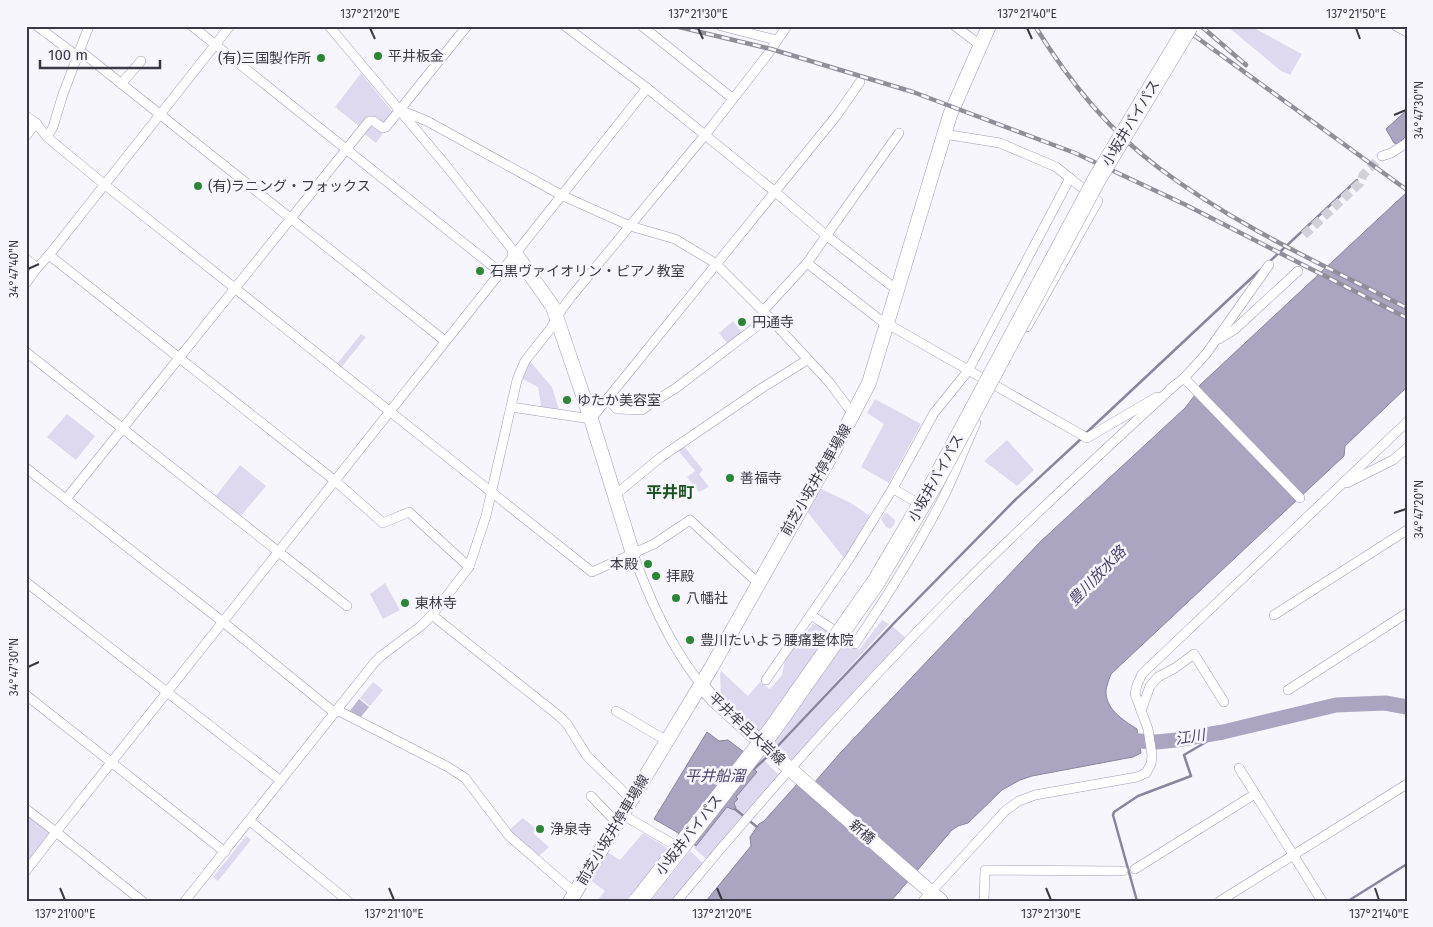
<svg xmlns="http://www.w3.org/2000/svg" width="1433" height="927" viewBox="0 0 1433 927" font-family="'Fira Sans','Noto Sans JP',sans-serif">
	<rect width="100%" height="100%" fill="#f8f6fd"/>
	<g fill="#ded9ef">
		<polygon points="1227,26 1250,26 1302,54 1290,75 1281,71"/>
		<polygon points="361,73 394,114 386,125 373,119 361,128 335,107"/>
		<polygon points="370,121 384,132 376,143 362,132"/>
		<polygon points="733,321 742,333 728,344 719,333"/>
		<polygon points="361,334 366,337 340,369 336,365"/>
		<polygon points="529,360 552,387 560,413 542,410 538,387 521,378"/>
		<polygon points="875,399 921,424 889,483 861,467 884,424 867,413"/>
		<polygon points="67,414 95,436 76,460 47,437"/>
		<polygon points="1007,440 1034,470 1017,486 984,461"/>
		<polygon points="683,445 703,470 699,474 709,487 699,492 687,477 695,471 677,449"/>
		<polygon points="240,465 266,486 240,517 215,497"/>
		<polygon points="817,487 851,503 870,516 844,558 805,509"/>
		<polygon points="887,513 895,520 894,525 890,529 886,527 881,519 884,514"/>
		<polygon points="385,583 400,610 383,619 370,594"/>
		<polygon points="882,620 889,624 782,741 783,742 791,734 892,626 907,639 793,761 790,761 721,696 720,674 721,671 748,696 760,682 770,689 782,675 785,659 813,624 817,625 859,650"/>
		<polygon points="373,682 383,690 370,706 360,698"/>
		<path d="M760 756 780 776 709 859H706L694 848 727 807 734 810 736 808C731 795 750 781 757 772L751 766Z"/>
		<polygon points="29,815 54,834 26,867 26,819"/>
		<polygon points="523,818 536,829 533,833 549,847 538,857 513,836 509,830"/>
		<polygon points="643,833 669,849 627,901 597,901 605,891 589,879 607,852 620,860"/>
		<polygon points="246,836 251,840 218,881 213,877"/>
		<polygon points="690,851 704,864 673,901 650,901"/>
	</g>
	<polygon fill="#bdb7d3" points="359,699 369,707 360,718 349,712"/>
	<g fill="#aba5c1" stroke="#89859c">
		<polygon points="1407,110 1407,135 1398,144 1394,143 1386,129"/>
		<path d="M1407 192V387L1345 446 1344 456 1111 674C1109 679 1107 685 1106 690 1105 709 1123 720 1137 729L1141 753 1133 757 1032 776 1020 780 1002 790 968 823 958 826 952 830 891 901H706L751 846 750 837 759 824 764 821 799 782 808 790 841 752 1040 542 1185 408 1195 395 1200 385Z"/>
		<polygon points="707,732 719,741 728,740 744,752 751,766 757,772 736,797 738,799 734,803 736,808 734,810 727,807 696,846 675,831 654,819"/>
	</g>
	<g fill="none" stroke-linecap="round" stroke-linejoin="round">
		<g stroke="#89859c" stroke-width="2.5">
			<polyline points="1268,263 1357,180"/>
			<polyline points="1085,434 1260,270"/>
			<polyline points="775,749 896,621 1014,501 1082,438"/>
			<polyline points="754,769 768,756"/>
			<polyline points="735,809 757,827"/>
			<polyline points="1137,901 1113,815 1114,812 1138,796 1191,776 1184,755 1223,732"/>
			<polyline points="1348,901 1407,864"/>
		</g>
		<polyline stroke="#aba5c1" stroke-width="15" points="1120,737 1139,741 1157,742 1176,740 1223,732 1336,705 1385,703 1407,707"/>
		<polyline stroke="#d2d0d8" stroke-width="9" stroke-dasharray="9 4.5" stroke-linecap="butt" points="1304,235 1360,183 1363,175 1382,156"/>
		<g stroke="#a19bb7" stroke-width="10">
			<g id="street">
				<polyline points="37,26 73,53 84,54 445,341"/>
				<polyline points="192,26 500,272"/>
				<polyline points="329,26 448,168 515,253"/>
				<polyline points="565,26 647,88 774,191 827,236 897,290"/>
				<polyline points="642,26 732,98"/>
				<polyline points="721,26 776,40"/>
				<polyline points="955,26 980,45"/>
				<polyline points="1396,26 1407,32"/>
				<polyline points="121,84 141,61"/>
				<polyline points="400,110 427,121 561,195 630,226 675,239 715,263 763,311 829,382 853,414"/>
				<polyline points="26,116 36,123 47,137 105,185 592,572 654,544 690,520 758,583"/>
				<polyline points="944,134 1000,143 1056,167 1070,178"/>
				<polyline points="26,136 36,123"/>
				<polyline points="47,137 53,127 63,94 89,26"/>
				<polyline points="1382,156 1391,153 1407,143"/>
				<polyline points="49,255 230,26"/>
				<polyline points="26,259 37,268 49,255 334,480 383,523 409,512 469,567"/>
				<polyline points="807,263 879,319 1087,438 1157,397"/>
				<polyline points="26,283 37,268"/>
				<polyline points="763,311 807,263 899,133"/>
				<polyline points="1219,339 1234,330 1298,271"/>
				<polyline points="26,352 347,606"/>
				<polyline points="1184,378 1300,498"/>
				<polyline points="1170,389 1184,378 1206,354 1269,265"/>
				<polyline points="607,399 617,409 642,410 650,404 676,388 769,317"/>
				<polyline points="511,407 591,419 837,115 860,82"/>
				<polyline points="26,468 223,622 335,713"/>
				<polyline points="1347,483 1393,460 1407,448"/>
				<polyline points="893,488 897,491 916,502"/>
				<polyline points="615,495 661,457 762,388 807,360"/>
				<polyline points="66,499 369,121 373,121 383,128 386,127 467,26"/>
				<path d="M633 554C646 589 661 625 681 656 687 666 694 675 701 685"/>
				<polyline points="26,582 281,781"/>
				<polyline points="432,615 559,716 567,724 587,756 632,800"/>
				<path d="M811 615 855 644C887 597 916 550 942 500 955 475 964 448 976 423"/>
				<polyline points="1274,615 1407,530"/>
				<polyline points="766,680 849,559 893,488 934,413 968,371 1070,178 1098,201 1027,327"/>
				<polyline points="1288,690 1407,613"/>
				<polyline points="26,695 225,852"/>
				<polyline points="337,710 448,767 465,778 509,836 575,893"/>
				<polyline points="616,711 667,741"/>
				<polyline points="1141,711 1150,686 1158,677 1175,668 1194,654 1224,702"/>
				<polyline points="1239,768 1322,901"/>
				<polyline points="591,796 618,824"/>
				<path d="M26 809 56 832C253 584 449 336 647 88"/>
				<polyline points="623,815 673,844"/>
				<polyline points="250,821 348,901"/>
				<polyline points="1135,869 1255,794"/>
				<polyline points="26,871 56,832 142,901"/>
				<polyline points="185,901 374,663 381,656 421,626 432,615 469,567 486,516 517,380 525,361 551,328 562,309 571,297 705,135 768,54 787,26"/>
				<path d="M677 901C766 793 860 689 959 589 1028 520 1101 453 1173 387"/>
				<polyline points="923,901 1006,810 1019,801 1035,795 1137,777 1146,773 1151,764 1152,755 1148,729 1135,694 1137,685 1142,674 1407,422"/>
				<polyline points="984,901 985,870 1123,871"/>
				<polyline points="1220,901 1407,784"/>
			</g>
		</g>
		<g stroke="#a19bb7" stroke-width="15">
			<g id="secondary">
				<polyline points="515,253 553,307 557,319 591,419 633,554"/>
				<polyline points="701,685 714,700 790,769 941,901"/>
				<polyline points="570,901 711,668 833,452 869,383 950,115 989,26"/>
			</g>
		</g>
		<use href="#street" stroke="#fff" stroke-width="9"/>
		<use href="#secondary" stroke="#fff" stroke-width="14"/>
		<g stroke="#908e98" stroke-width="4.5">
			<g id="rail">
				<polyline points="675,26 771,49 913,92 1075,153 1186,205 1407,318"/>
				<path d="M1035 26C1068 80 1108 130 1159 168 1235 225 1323 265 1407 308"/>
				<polyline points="1181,26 1407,190"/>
				<polyline points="1201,26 1246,65"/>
			</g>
		</g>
		<use href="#rail" stroke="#f8f6fd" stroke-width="2.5" stroke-dasharray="8" stroke-linecap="butt"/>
		<g stroke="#a19bb7" stroke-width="19" stroke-linecap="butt">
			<polyline id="highway-bridge" points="638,901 772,730 876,582 936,480 1097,179 1189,26"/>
		</g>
		<use href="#highway-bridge" stroke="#fff" stroke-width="18"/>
	</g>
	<path fill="none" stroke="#3b3945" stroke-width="2" d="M370 28 375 39M698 28 703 39M1027 28 1032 39M1356 28 1360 39M1394 115 1406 110M28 269 39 264M1394 513 1406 509M28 667 39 662M60 888 65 900M389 888 394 900M717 888 722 900M1046 888 1051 900M1375 888 1379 900"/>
	<g fill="#2d8636" stroke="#f8f6fd" stroke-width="2">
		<circle cx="378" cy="56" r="5"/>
		<circle cx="321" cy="58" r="5"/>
		<circle cx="198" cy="186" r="5"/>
		<circle cx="480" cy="271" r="5"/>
		<circle cx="742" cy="322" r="5"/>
		<circle cx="567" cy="400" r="5"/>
		<circle cx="730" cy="478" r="5"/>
		<circle cx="648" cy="564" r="5"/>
		<circle cx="656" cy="576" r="5"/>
		<circle cx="676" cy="598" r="5"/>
		<circle cx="405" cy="603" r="5"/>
		<circle cx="690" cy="640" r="5"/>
		<circle cx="540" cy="829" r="5"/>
	</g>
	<g text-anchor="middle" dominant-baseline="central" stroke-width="5" stroke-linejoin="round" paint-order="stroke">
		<g font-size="14" fill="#3b3945" stroke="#f8f6fd" text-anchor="start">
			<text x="388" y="56">平井板金</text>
			<text x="311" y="58" text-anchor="end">(有)三国製作所</text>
			<text x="208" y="186">(有)ラニング・フォックス</text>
			<text x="490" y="271">石黒ヴァイオリン・ピアノ教室</text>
			<text x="752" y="322">円通寺</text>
			<text x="577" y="400">ゆたか美容室</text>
			<text x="740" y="478">善福寺</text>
			<text x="638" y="564" text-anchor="end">本殿</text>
			<text x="666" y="576">拝殿</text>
			<text x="686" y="598">八幡社</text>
			<text x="415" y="603">東林寺</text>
			<text x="700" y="640">豊川たいよう腰痛整体院</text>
			<text x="550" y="829">浄泉寺</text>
		</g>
		<g font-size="14" fill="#3b3945" stroke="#f8f6fd">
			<text transform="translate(1131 123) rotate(-59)">小坂井バイパス</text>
			<text transform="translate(936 478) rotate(-61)">小坂井バイパス</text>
			<text transform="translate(816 480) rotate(-60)">前芝小坂井停車場線</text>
			<text transform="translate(747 729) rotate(43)">平井牟呂大岩線</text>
			<text transform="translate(613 830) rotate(-59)">前芝小坂井停車場線</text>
			<text transform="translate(862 832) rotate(41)">新橋</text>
			<text transform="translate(689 835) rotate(-52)">小坂井バイパス</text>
		</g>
		<g font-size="15" font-style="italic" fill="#4c416b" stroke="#f8f6fd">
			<text transform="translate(1097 576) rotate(-46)">豊川放水路</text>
			<text transform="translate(1190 737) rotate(-9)">江川</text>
			<text x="715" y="776">平井船溜</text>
		</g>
		<g font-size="16" font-weight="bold" fill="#1d5522" stroke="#f8f6fd">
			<text x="670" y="492">平井町</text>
		</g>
	</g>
	<rect width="1433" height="927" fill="none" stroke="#f8f6fd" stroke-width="55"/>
	<path d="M40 60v8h120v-8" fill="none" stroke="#3b3945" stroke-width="2.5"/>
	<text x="48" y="60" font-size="15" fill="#3b3945" stroke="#f8f6fd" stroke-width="4" paint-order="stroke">100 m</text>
	<rect x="28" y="28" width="1378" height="872" fill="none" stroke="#3b3945" stroke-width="2"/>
	<g font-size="12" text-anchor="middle" fill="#3b3945">
		<text x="370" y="18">137°21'20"E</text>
		<text x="698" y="18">137°21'30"E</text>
		<text x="1027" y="18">137°21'40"E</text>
		<text x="1356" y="18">137°21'50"E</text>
		<text transform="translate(1419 110) rotate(-90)" y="4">34°47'30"N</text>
		<text transform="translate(14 269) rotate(-90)" y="4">34°47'40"N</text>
		<text transform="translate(1419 509) rotate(-90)" y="4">34°47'20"N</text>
		<text transform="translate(14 667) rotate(-90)" y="4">34°47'30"N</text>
		<text x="65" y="918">137°21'00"E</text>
		<text x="394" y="918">137°21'10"E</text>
		<text x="722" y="918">137°21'20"E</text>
		<text x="1051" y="918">137°21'30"E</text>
		<text x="1379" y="918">137°21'40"E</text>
	</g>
</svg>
